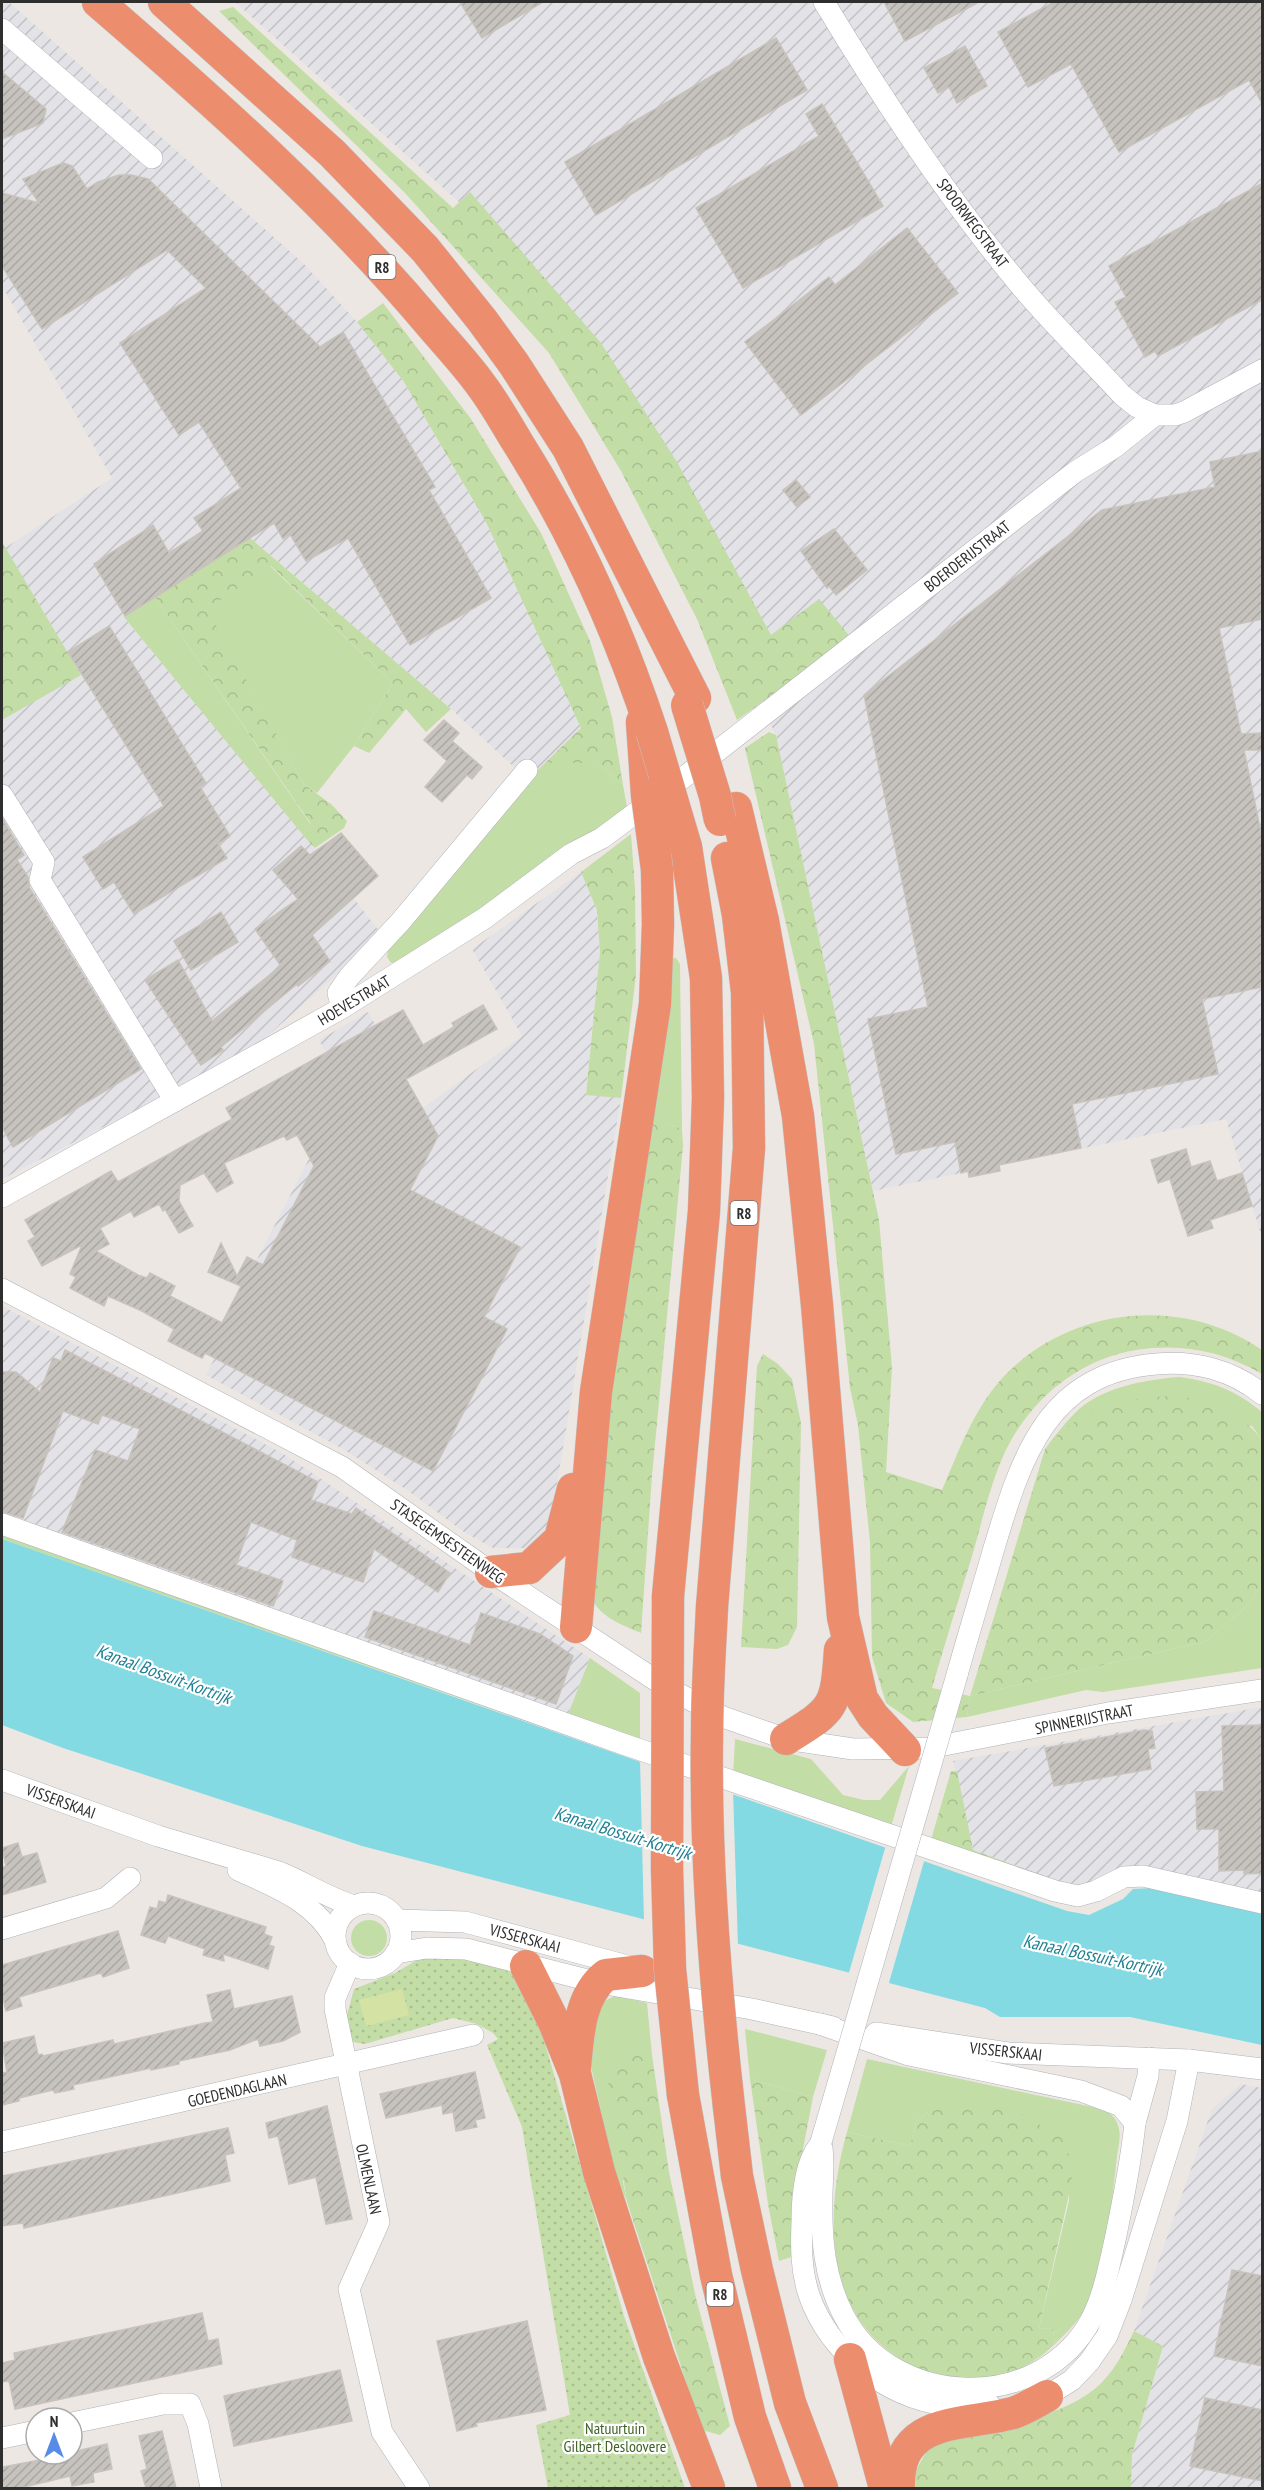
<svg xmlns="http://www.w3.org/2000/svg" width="1264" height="2490" viewBox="0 0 1264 2490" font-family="'PT Sans Narrow',sans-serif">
	<defs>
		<pattern id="industrial-furrows" width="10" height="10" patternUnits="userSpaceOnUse" patternTransform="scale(1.5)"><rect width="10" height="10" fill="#e2e2e7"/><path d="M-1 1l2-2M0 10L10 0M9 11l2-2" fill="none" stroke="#c2c2c6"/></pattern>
		<pattern id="forest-crowns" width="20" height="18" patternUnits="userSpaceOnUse" patternTransform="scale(1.5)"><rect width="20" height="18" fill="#c3dda6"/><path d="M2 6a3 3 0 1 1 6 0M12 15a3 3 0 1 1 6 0" fill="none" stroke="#a8be8f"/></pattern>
		<pattern id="park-dots" width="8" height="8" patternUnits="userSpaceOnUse" patternTransform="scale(1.5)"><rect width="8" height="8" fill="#c3dda6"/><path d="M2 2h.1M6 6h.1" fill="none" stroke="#a8be8f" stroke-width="1.8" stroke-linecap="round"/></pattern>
		<pattern id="building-hatch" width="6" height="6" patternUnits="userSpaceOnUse" patternTransform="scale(1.5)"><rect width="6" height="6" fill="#c6c2bd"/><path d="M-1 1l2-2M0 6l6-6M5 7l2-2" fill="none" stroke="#aaa7a3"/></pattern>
	</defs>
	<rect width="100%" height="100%" fill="#ede7e3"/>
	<g fill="url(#industrial-furrows)">
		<polygon points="2,2 9,2 304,264 357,322 404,382 486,522 581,728 528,780 451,709 250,538 124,617 315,848 382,935 248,1053 2,1179 2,720 80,674 5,548 112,478 2,286"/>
		<polygon points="235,2 1262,2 1262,1238 1226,1119 873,1191 776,735 743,671 469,211"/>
		<polygon points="581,872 597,910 600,952 586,1094 621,1098 552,1514 545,1537 531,1548 493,1548 464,1532 407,1490 343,1449 206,1375 239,1310 233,1306 345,1089 319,1040 368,1012 423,1108 522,1036 472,949"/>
		<polygon points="2,1306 282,1453 590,1658 567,1717 2,1518"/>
		<polygon points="1262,1707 1262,1897 1125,1868 1087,1886 1076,1888 973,1850 953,1761"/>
		<polygon points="1241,2084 1262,2088 1262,2488 1131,2488 1132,2455 1163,2347 1134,2331 1212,2109"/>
	</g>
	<g fill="#c3dda6">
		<polygon points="270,566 393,683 354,746 317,793 304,784 206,609"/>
		<polygon points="155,597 311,825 303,835 124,617"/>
		<polygon points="577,762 597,763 623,785 627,807 512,890 397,962 391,963 387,957 388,949 528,780 545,763"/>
		<polygon points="670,958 676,958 680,964 682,1129 665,1122 648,1128"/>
		<path d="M1179 1377C1212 1381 1237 1391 1262 1412V1440L1252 1426 1067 1427 1045 1449C1054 1437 1064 1424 1075 1413 1101 1387 1144 1380 1179 1377Z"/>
		<polygon points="2,1529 567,1717 590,1658 640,1693 640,1761 2,1539"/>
		<polygon points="1262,1583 1262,1668 1103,1692 1086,1690 967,1717 970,1696 1207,1641 1250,1603"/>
		<polygon points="735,1739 811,1759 843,1795 864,1800 880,1800 909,1766 890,1830 733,1776"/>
		<circle cx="369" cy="1938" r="18"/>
		<polygon points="615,1996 647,2003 652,2055 637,2055 623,2182 627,2202 615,2173 586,2044 604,2001"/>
		<polygon points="745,2029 827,2050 813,2097 750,2079"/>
		<path d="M867 2059 1102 2109C1111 2112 1117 2119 1119 2129 1121 2137 1118 2148 1117 2156 1112 2202 1107 2258 1089 2301 1082 2318 1068 2331 1055 2344L1053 2329 1039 2328 1069 2201V2155L928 2112 916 2122 910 2146 847 2132Z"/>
	</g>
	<g fill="url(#forest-crowns)">
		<polygon points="233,7 453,208 470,192 601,343 677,462 771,635 819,599 852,639 737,720 697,619 621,471 549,353 405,193 219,11"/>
		<polygon points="383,303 471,419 541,533 590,641 612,717 623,785 597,763 545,763 581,728 486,522 404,382 357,322"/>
		<polygon points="250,538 451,709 426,732 406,709 369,753 354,746 393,683 271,566 207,609 304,784 332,805 347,821 344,828 315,848 303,835 311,824 155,597"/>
		<polygon points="2,542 81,675 2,720"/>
		<path d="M769 732 776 735 879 1220 892 1367 886 1472 942 1490C959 1450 975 1406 1006 1374 1074 1306 1183 1296 1262 1350V1374C1222 1351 1181 1343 1136 1350 1087 1358 1045 1388 1018 1429 995 1462 984 1515 973 1553 959 1598 945 1643 932 1688L970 1696 1045 1449C1052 1442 1059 1432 1068 1426 1125 1388 1217 1380 1262 1440V1583L1250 1603 1207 1641 970 1696 967 1717 913 1722 886 1703 872 1657 870 1542 858 1425 850 1388 814 1044 745 748Z"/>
		<polygon points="631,834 635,889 636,975 621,1098 586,1095 600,952 597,910 581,872"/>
		<path d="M656 1122H665L682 1129 683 1146 652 1476 641 1633C620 1624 602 1618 591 1598L592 1494 648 1128Z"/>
		<polygon points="763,1354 778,1364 792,1379 801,1423 797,1627 788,1645 777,1649 741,1647 757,1366"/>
		<polygon points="951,1771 957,1771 973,1850 1076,1888 930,1843"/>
		<path d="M637 2055H652L669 2172 696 2298 730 2426 720 2435 702 2430 627 2202 608 2081C612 2061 619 2061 637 2055Z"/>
		<polygon points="750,2079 813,2097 792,2206 791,2257 779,2261 768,2204"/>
		<path d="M964 2103 1015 2110 1061 2137 1069 2155 1072 2181 1039 2328 1053 2329 1055 2344C1027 2371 995 2382 956 2377 946 2375 934 2376 924 2373 913 2369 902 2360 893 2354 822 2305 826 2206 847 2132L910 2146 916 2122 928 2112Z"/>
		<path d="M1134 2331 1163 2346 1132 2455 1131 2488H916L915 2472 930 2445C979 2432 1057 2420 1096 2388 1114 2372 1124 2352 1134 2331Z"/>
	</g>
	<path fill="url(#park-dots)" d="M427 1954C451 1957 499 1961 518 1978 525 1983 529 1995 533 2002L624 2316 685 2488H548L536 2425 570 2415 522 2127 487 2045 498 2039 493 2033 477 2024 453 2018 365 2044 352 2042 347 2015 354 1989 395 1973Z"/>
	<polygon fill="#d4e3a3" points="402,1989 409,2015 366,2026 359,2000"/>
	<polygon fill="#83dae2" points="2,1539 1067,1911 1089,1915 1123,1899 1133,1889 1151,1888 1262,1911 1262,2045 1130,2017 1000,2017 985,2008 362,1846 63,1748 2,1725"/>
	<g fill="#ede7e3">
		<polygon points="640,1759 733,1791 738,1947 644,1922"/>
		<polygon points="886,1845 925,1858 888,1986 848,1976"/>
	</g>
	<g fill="url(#building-hatch)" stroke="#c9c2bc" stroke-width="1.5" fill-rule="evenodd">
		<polygon points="460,2 543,2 482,38"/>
		<polygon points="884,2 979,2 905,41"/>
		<polygon points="1054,2 1263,2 1263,105 1249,80 1119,152 1071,64 1028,87 998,32"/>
		<polygon points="776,38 807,90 596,215 565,162"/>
		<polygon points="965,46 987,86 957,103 949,87 938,93 924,68"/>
		<polygon points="2,72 46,109 43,123 2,139"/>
		<polygon points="822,104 883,206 743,288 696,208 819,136 806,114"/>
		<polygon points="63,163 72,166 87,189 98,182 119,175 131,175 148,179 320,347 343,332 435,487 429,490 491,598 410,645 348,538 306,561 290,534 283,539 274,523 125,616 94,564 153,525 169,553 203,531 194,518 241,488 199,422 179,435 120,343 206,288 167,250 42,329 2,266 2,193 39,203 23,179"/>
		<polygon points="1263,183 1263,299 1158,356 1155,351 1145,357 1115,302 1126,297 1109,266"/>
		<polygon points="907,228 958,293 801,415 745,342 829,277 835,285"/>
		<polygon points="1263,451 1263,619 1219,628 1241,734 1263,733 1263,750 1244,750 1260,828 1263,827 1263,987 1202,999 1218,1074 1072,1104 1081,1148 999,1165 1000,1171 969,1177 968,1171 961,1173 955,1142 896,1154 868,1019 928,1007 864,695 1102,510 1215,487 1210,462"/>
		<polygon points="796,480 810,497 797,507 783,490"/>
		<polygon points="834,529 867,570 836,595 829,586 827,588 801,551"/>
		<polygon points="109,626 206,783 200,787 230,836 218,844 227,858 134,914 114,882 103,889 83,857 164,806 68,652"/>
		<polygon points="444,720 459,733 452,741 482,767 472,779 467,775 442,802 425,787 447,761 424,740"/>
		<polygon points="2,818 24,855 17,860 28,877 29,887 141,1069 13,1147 2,1127"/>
		<polygon points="341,833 378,876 312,935 330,961 298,986 297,984 221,1047 223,1050 201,1065 145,980 178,960 212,1021 281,966 255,929 298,899 273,870 301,846 310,855"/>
		<polygon points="221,912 238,942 191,970 174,941"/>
		<path d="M483 1005 497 1029 406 1079 438 1136 410 1190 520 1247 484 1317 507 1329 433 1471 205 1353 202 1358 168 1341 174 1329 142 1311 108 1296 104 1306 70 1288 76 1277 70 1274 82 1245 42 1266 28 1241 35 1237 25 1220 111 1171 118 1182 162 1158 232 1119 226 1108 403 1010 423 1045 454 1027 452 1023ZM297 1135 314 1166 263 1265 247 1257 237 1276 221 1243 208 1272 241 1286 222 1323 170 1296 175 1286 150 1273 147 1278 138 1275 96 1251 109 1244 100 1228 131 1211 134 1217 159 1204 163 1211 165 1209 179 1233 193 1226 179 1201 180 1185 204 1173 217 1192 233 1183 224 1163 284 1136 287 1140Z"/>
		<polygon points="1186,1149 1191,1167 1210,1161 1217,1181 1242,1173 1252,1206 1210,1220 1213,1228 1188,1236 1170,1179 1158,1183 1151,1160"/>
		<polygon points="65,1350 318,1482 311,1500 352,1514 356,1508 450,1573 438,1592 374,1549 363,1582 292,1557 297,1540 251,1522 236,1565 283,1581 273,1606 62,1532 95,1450 128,1461 140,1429 102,1415 98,1424 63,1411 23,1518 2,1512 2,1372 16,1372 40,1392 53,1358 61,1361"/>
		<polygon points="374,1611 470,1645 481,1613 540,1634 573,1656 556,1704 365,1637"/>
		<polygon points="1263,1725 1263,1873 1244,1874 1244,1870 1219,1871 1219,1829 1197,1829 1196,1792 1224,1791 1222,1726"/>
		<polygon points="1144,1730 1152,1731 1155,1748 1148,1749 1151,1769 1054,1786 1045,1748"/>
		<polygon points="18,1843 22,1857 37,1853 46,1882 2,1895 2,1868 6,1866 2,1848"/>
		<polygon points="168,1895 266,1927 264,1934 272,1937 269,1945 274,1947 268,1969 223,1954 224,1961 203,1955 205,1949 168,1936 165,1943 141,1935 150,1907 157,1909 159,1901 166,1903"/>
		<polygon points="118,1931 129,1968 103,1977 101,1973 19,1997 22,2006 6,2011 2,1994 2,1965"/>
		<polygon points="230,1990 234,2009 292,1996 300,2032 283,2041 260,2046 258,2039 230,2050 179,2061 179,2064 151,2070 151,2068 73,2085 74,2089 65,2091 55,2093 53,2090 19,2098 19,2101 2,2105 2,2073 7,2072 2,2043 34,2036 38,2055 42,2054 43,2056 113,2040 114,2044 205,2023 213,2022 207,1995"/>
		<polygon points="475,2072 485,2118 475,2120 477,2127 456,2131 453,2112 443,2114 442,2105 386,2118 380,2094"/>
		<polygon points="327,2106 352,2219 326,2224 316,2177 289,2184 278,2136 269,2138 266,2123"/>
		<polygon points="228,2128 234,2153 225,2155 230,2181 24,2228 23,2223 2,2226 2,2176"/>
		<polygon points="1232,2270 1263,2276 1263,2366 1214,2356"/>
		<polygon points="202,2313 208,2341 218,2339 222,2364 15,2409 9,2381 2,2382 2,2363 15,2360 14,2353"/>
		<polygon points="527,2321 546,2410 476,2423 477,2426 457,2431 437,2341"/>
		<polygon points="340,2370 352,2421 234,2446 224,2396"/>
		<polygon points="1205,2398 1263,2410 1263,2481 1190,2466"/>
		<polygon points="162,2431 176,2488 146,2488 141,2471 147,2469 139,2436"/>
		<polygon points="107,2444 112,2469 93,2473 94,2482 72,2486 70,2476 20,2488 2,2488 2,2467 72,2454 72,2452"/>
	</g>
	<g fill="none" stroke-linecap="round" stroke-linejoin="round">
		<g stroke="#afb2b8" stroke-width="22">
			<g id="minor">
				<path d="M824 2C883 100 946 196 1019 284 1051 323 1088 358 1122 395L1137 407 1155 415"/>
				<polyline points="2,29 152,158"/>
				<polyline points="2,795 44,862 40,880 175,1101"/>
				<polyline points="342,1008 338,993 349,977 401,921 527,770"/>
				<polyline points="2,1197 342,1008 485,918 571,854 602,838 688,774 1075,472 1115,447 1155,415 1175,415 1184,412 1262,370"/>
				<polyline points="2,1289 342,1467 491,1572 666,1687 723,1717 786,1739 853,1749 929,1748 1108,1713 1262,1690"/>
				<polyline points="2,1524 626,1745 1055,1891 1078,1896 1096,1891 1124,1877 1143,1876 1262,1903"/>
				<path d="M957 1675C969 1632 982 1590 994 1548 1021 1459 1046 1373 1156 1364 1194 1360 1232 1370 1262 1394"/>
				<path d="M2 1780 158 1836 279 1872C304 1882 328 1898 354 1906"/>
				<path d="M238 1870C275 1887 316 1902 335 1940"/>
				<circle cx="368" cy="1936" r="33"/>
				<polyline points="397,1920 465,1922 631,1967"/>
				<polyline points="2,1929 106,1898 130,1878"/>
				<polyline points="396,1953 427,1948 466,1949 599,1983 752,2009 833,2027"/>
				<polyline points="350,1963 335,1998 335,2009 379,2222 349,2289 382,2432 419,2488"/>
				<path d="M820 2024 909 2055 1081 2091 1121 2106 1135 2123C1131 2163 1123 2201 1115 2240 1109 2266 1104 2294 1092 2318 1042 2414 893 2410 844 2316 824 2278 821 2238 822 2196 822 2178 825 2160 821 2142"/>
				<polyline points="876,2033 1008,2053 1189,2060 1262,2069"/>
				<polyline points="1135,2123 1148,2076 1149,2058"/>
				<polyline points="2,2142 473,2035"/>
				<path d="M818 2147C804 2166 802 2199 802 2222 801 2247 801 2271 809 2295 829 2352 885 2397 945 2405 959 2407 975 2406 990 2405"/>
				<polyline points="1036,2399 1047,2396 1072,2380 1089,2362 1107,2336 1121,2300 1177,2121 1189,2060"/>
				<polyline points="72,2423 163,2404 190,2404 198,2424 211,2488"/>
				<polyline points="2,2438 36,2431"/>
			</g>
		</g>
		<g stroke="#c4c4c4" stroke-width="33">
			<g id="highway">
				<path d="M98 2C215 103 330 205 430 324 447 344 466 364 481 385 494 402 505 422 516 440 575 533 618 628 652 732"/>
				<polyline points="164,2 332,153 425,249 482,320 514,364 568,448 695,698"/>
				<polyline points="642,722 647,795"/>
				<polyline points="736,808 763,921 798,1116 817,1305 843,1617 862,1699 873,1716 905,1750"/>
				<polyline points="491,1572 529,1568 560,1539 573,1489"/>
				<polyline points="668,1596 704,1211 708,1098 706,978 686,847"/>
				<polyline points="712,1607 749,1148 747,992 738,915 727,858"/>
				<polyline points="576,1627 596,1392 655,1004 658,924 657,869"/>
				<path d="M786 1739C835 1709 836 1707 840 1650"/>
				<polyline points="526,1966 554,2022 575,2074 599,2172 659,2357 709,2488"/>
				<path d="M575 2067C578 2037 579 1996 606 1975L642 1971"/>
				<polyline points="683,2095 716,2275 750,2417 775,2488"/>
				<polyline points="729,2107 737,2176 757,2270 790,2403 822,2488"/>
				<polyline points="850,2359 885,2488"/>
				<path d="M899 2488C896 2416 964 2426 1013 2413 1025 2409 1036 2402 1047 2396"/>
			</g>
		</g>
		<use href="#minor" stroke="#fff" stroke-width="21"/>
		<use href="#highway" stroke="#ec8d6e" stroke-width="32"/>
		<g stroke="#afb2b8" stroke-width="22" stroke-linecap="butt">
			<polyline id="minor-bridge" points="821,2142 957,1675"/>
		</g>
		<g stroke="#c4c4c4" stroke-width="33" stroke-linecap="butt">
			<g id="highway-bridge">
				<polyline points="687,705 715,796 720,820"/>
				<polyline points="652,732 686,847"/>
				<polyline points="647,795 657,869"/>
				<polyline points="668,1596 667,1868 670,1969 683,2095"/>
				<path d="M712 1607C710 1650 707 1692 707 1735 705 1859 715 1984 729 2107"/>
			</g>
		</g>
		<use href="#minor-bridge" stroke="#fff" stroke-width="21"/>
		<use href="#highway-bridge" stroke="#ec8d6e" stroke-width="32"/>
	</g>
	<g text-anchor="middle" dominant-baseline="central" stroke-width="4.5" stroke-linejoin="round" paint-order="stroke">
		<g fill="#fff" stroke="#6d6d6d" stroke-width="1.5">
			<rect x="368.5" y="255" width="27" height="24" rx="4.5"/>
			<rect x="730.5" y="1201" width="27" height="24" rx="4.5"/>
			<rect x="706.5" y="2282" width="27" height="24" rx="4.5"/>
		</g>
		<g font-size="15" font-weight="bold" fill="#2e2e2e">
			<text x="382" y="267">R8</text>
			<text x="744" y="1213">R8</text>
			<text x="720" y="2294">R8</text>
		</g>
		<g font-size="16" fill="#2e2e2e" stroke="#fff">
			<text transform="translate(973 223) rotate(53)">SPOORWEGSTRAAT</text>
			<text transform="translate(967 556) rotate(-38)">BOERDERIJSTRAAT</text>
			<text transform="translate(354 1000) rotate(-31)">HOEVESTRAAT</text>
			<text transform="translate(448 1541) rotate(35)">STASEGEMSESTEENWEG</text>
			<text transform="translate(1084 1719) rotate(-11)">SPINNERIJSTRAAT</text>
			<text transform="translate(61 1801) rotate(20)">VISSERSKAAI</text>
			<text transform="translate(525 1938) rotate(15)">VISSERSKAAI</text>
			<text transform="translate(1006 2051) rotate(6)">VISSERSKAAI</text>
			<text transform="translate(237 2090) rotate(-13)">GOEDENDAGLAAN</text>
			<text transform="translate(369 2179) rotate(78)">OLMENLAAN</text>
		</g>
		<g font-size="16" fill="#3e6424" stroke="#fff">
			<text x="615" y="2428">Natuurtuin<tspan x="615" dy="18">Gilbert Desloovere</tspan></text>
		</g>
		<g font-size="18" font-style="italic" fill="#1e8092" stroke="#fff">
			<text transform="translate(164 1674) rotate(20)">Kanaal Bossuit-Kortrijk</text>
			<text transform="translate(623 1833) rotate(17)">Kanaal Bossuit-Kortrijk</text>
			<text transform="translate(1093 1955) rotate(12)">Kanaal Bossuit-Kortrijk</text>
		</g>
	</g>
	<rect width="1264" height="2490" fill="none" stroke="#2e2e2e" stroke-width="6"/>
	<g transform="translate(54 2436)"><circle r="28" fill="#ffffff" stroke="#ababab" stroke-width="1.5"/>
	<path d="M0-4.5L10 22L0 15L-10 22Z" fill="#578ce6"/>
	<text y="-9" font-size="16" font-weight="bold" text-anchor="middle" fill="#2e2e2e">N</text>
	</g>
</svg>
